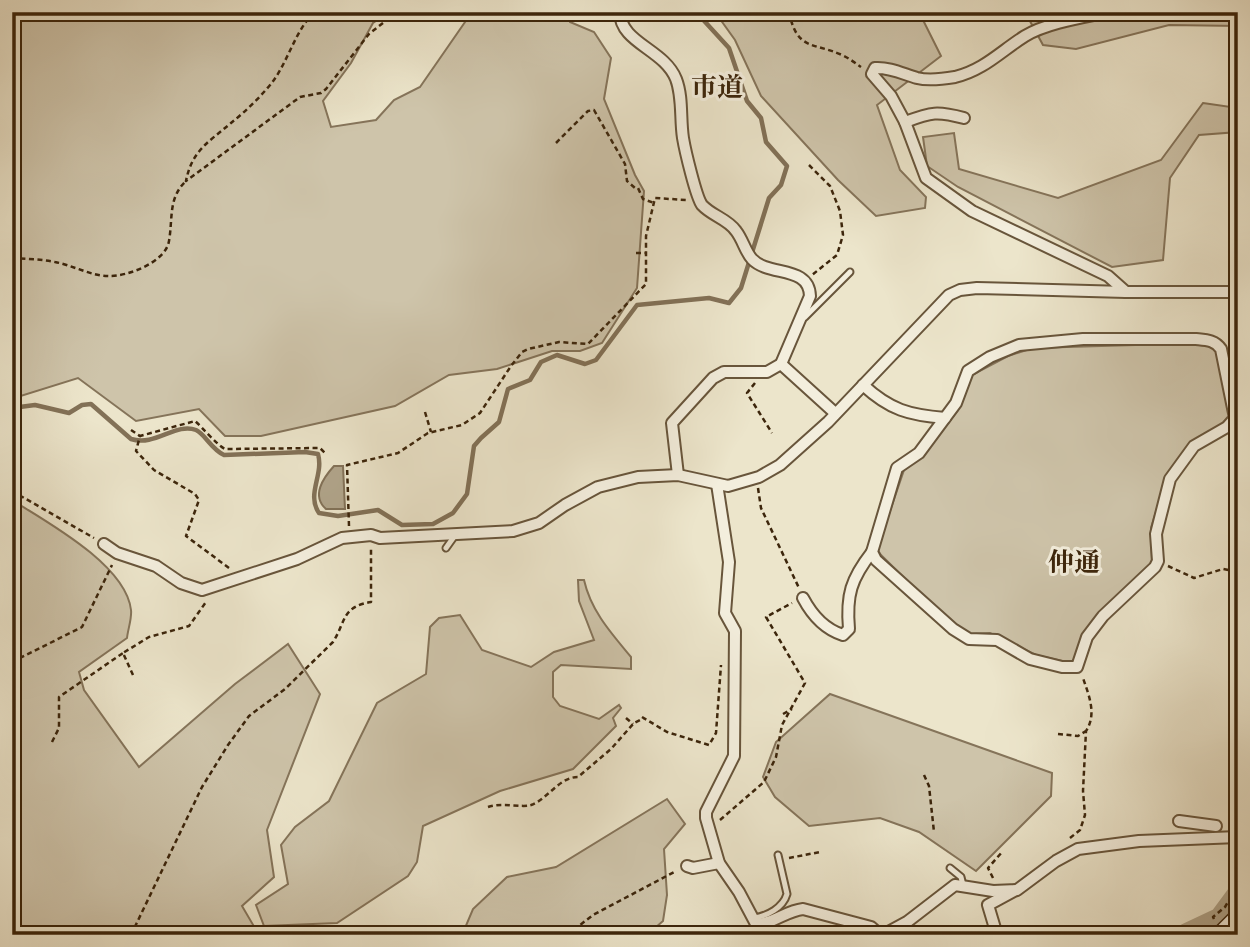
<svg xmlns="http://www.w3.org/2000/svg" width="1250" height="947" viewBox="0 0 1250 947" font-family="'Gentium Book Plus','Noto Serif JP',serif">
	<rect width="100%" height="100%" fill="#ece5cb"/>
	<filter id="stains"><feTurbulence type="fractalNoise" baseFrequency=".00286" numOctaves="4"/><feColorMatrix values="0 0 0 0 .2 0 0 0 0 .09 0 0 0 0 .02 0 0 0 .5 -.17"/></filter>
	<radialGradient id="worn" r=".72"><stop offset=".6" stop-color="#630" stop-opacity="0"/><stop offset="1" stop-color="#630" stop-opacity=".3"/></radialGradient>
	<g fill="#cec4aa" stroke="#85745a" stroke-width="2">
		<polygon points="12,12 389,12 373,23 351,63 323,101 331,127 376,120 394,100 420,87 472,12 568,12 570,22 594,32 611,58 604,99 635,175 644,191 637,288 602,343 580,351 552,351 497,369 449,375 395,406 261,436 225,436 199,409 136,421 78,378 14,398 12,404"/>
		<polygon points="715,12 919,12 941,56 877,105 900,170 926,197 925,208 876,216 838,180 761,96 735,40"/>
		<polygon points="1025,12 1238,12 1238,26 1169,25 1076,49 1043,45"/>
		<polygon points="1203,103 1238,108 1238,132 1199,135 1170,178 1163,260 1112,267 958,187 927,166 923,137 954,133 959,169 1058,198 1161,160"/>
		<polygon points="1204,343 1212,345 1219,355 1232,418 1167,475 1151,528 1152,564 1071,663 1036,655 990,633 970,634 941,614 881,555 877,549 904,470 923,456 958,410 970,376 1008,356 1033,348"/>
		<path d="M12 500C47 522 126 565 131 610 132 618 128 629 127 638L79 672 84 690 139 767 235 684 288 644 320 694 267 830 274 877 242 906 259 935H12Z"/>
		<path d="M578 580H584C591 611 611 633 631 657V669L561 665 553 672V697L560 706 599 719 619 705 621 708 613 718 616 726 573 769 500 791 423 826 417 862 408 876 337 923 264 926 256 905 288 884 281 845 295 827 329 801 377 703 426 674 430 627 439 618 460 615 482 650 531 667 554 652 594 640 579 601Z"/>
		<polygon points="830,694 1052,773 1051,796 976,871 919,832 880,818 809,826 775,797 763,777 776,742"/>
		<polygon points="667,799 685,824 664,849 667,895 663,921 647,935 462,935 473,909 507,877 556,867"/>
	</g>
	<path fill="#b0a48a" stroke="#827157" stroke-width="2" d="M334 466H343L345 509H326C311 496 323 478 334 466Z"/>
	<g fill="none" stroke-linecap="round" stroke-linejoin="round">
		<path stroke="#827157" stroke-width="4.5" d="M12 408 35 405 69 413 82 405 91 404 131 439C155 447 176 422 196 430 205 434 211 449 224 455L305 452 318 454C324 475 306 494 319 513L338 516 378 510 402 525 433 524 453 513 467 494 474 446 481 438 499 422 508 389 530 380 541 362 557 355 585 364 596 360 637 305 709 298 729 303 741 288 769 198 781 185 787 166 766 142 761 118 747 101 729 48 696 12"/>
		<polyline stroke="#b0a48a" stroke-width="24" points="1187,935 1221,919 1238,896"/>
		<g stroke="#68553b" stroke-width="9">
			<g id="lane">
				<polyline points="805,317 850,272"/>
				<polyline points="446,548 456,534"/>
				<polyline points="950,868 961,877 963,885"/>
				<path d="M754 918C767 916 783 908 787 894L778 855"/>
			</g>
		</g>
		<g stroke="#68553b" stroke-width="14">
			<g id="street">
				<path d="M620 12C620 43 664 49 676 79 683 97 680 119 683 138 685 150 696 197 702 205 712 216 728 219 736 231 743 240 745 251 752 259 769 277 809 265 810 296L781 364 767 372H724L713 378 672 423 678 475"/>
				<path d="M1108 12C1084 17 1046 23 1025 36 1001 51 984 70 955 77 943 79 929 81 917 78 903 74 890 67 875 68L872 74 891 96 905 122 926 178 972 211 1108 276 1126 292"/>
				<path d="M905 122C932 112 937 111 964 118"/>
				<path d="M1083 339H1196C1206 340 1215 340 1221 349L1235 418 1227 427 1194 446 1170 479 1156 534 1158 561 1155 567 1103 616 1087 637 1077 667H1062L1030 659 997 640 969 639 953 629 876 560 872 552 897 468 919 453 956 403 968 371 990 357 1019 345Z"/>
				<polyline points="781,364 835,413"/>
				<path d="M863 385C890 410 909 415 945 418"/>
				<path d="M717 484 729 562 725 613 735 631 734 756 706 812V818L719 863 739 892 756 924C774 924 785 911 803 909L871 927 880 935"/>
				<polyline points="104,544 117,553 156,566 181,583 202,590 297,559 342,538 371,535 380,538 513,531 539,523 565,505 598,487 638,477 678,475 728,486 759,477 780,465 828,422 949,295 960,290 977,288 1126,292 1238,292"/>
				<path d="M803 598C812 615 824 629 843 635L849 629C846 595 851 579 872 552"/>
				<polyline points="1179,821 1216,826"/>
				<polyline points="687,866 693,868 719,863"/>
				<polyline points="883,935 907,922 955,885 993,891 1017,890 1056,861 1078,849 1139,841 1238,837"/>
				<polyline points="997,935 988,905 1016,890"/>
			</g>
		</g>
		<g stroke="#3c250b" stroke-width="19">
			<polyline id="secondary" points="1220,935 1238,917"/>
		</g>
		<g stroke="#3c250b" stroke-width="2.5" stroke-dasharray="5 3.5" stroke-linecap="butt">
			<path d="M314 12C296 31 290 55 276 77 265 93 246 111 231 123 209 142 192 150 186 181L300 97 321 93 326 89 369 34 397 12"/>
			<path d="M789 12C797 51 813 42 842 55 849 58 855 63 861 67"/>
			<polyline points="556,143 588,111 594,110 625,164 627,181 635,188 638,188 643,199 654,203"/>
			<polyline points="809,165 830,186 840,211 843,235 837,255 812,275"/>
			<polyline points="636,253 646,253"/>
			<path d="M12 258C26 259 41 259 55 262 72 265 91 276 108 276 127 277 166 262 169 241 173 218 168 198 186 181"/>
			<polyline points="755,383 747,393 772,433"/>
			<polyline points="425,412 431,432"/>
			<polyline points="131,430 140,436"/>
			<polyline points="758,488 761,508 799,588"/>
			<polyline points="12,491 94,538"/>
			<polyline points="349,526 347,465 398,453 428,433 462,425 480,413 511,366 522,352 528,349 559,342 588,344 646,284 646,236 655,198 686,200"/>
			<polyline points="1168,566 1194,578 1223,569 1238,572"/>
			<path d="M229 568 186 536 199 500 195 494 154 470 136 451 140 436 195 421C203 428 217 445 225 449L320 448 325 453"/>
			<polyline points="12,662 82,627 112,565"/>
			<polyline points="133,675 123,653 149,637 189,626 206,602"/>
			<polyline points="783,714 792,709"/>
			<polyline points="642,717 667,732 709,745 716,733 721,665"/>
			<polyline points="626,718 633,724"/>
			<polyline points="1058,734 1078,736 1086,731"/>
			<polyline points="52,742 59,728 59,697 123,653"/>
			<polyline points="924,775 929,786 934,832"/>
			<path d="M488 807C503 802 521 808 531 805 548 799 559 777 578 777L611 749 634 723 644 718"/>
			<polyline points="720,820 764,782 776,757 782,725 805,683 766,617 792,603"/>
			<path d="M1070 838 1080 830 1085 815 1083 791 1086 731C1097 714 1089 696 1083 678"/>
			<polyline points="789,858 820,852"/>
			<polyline points="993,878 988,868 1003,851"/>
			<polyline points="1214,919 1213,917 1225,907 1238,885"/>
			<path d="M131 935 202 787 228 745 249 716 285 689 333 642C346 622 341 607 371 602V548"/>
			<polyline points="567,935 593,915 676,871"/>
		</g>
		<use href="#lane" stroke="#f3eedd" stroke-width="5"/>
		<use href="#street" stroke="#f3eedd" stroke-width="10"/>
		<use href="#secondary" stroke="#f3eedd" stroke-width="16"/>
	</g>
	<g text-anchor="middle" dominant-baseline="central" stroke-width="6" stroke-linejoin="round" paint-order="stroke">
		<g font-size="26" font-weight="bold" fill="#3c250b" stroke="#f3eedd">
			<text x="717" y="86">市道</text>
			<text x="1074" y="561">仲通</text>
		</g>
	</g>
	<rect width="1250" height="947" fill="none" stroke="#ece5cb" stroke-width="42"/>
	<rect x="14" y="14" width="1222" height="919" fill="none" stroke="#3c250b" stroke-width="3.5"/>
	<rect x="21" y="21" width="1208" height="905" fill="none" stroke="#3c250b" stroke-width="2"/>
	<rect width="100%" height="100%" filter="url(#stains)"/>
	<rect width="100%" height="100%" fill="url(#worn)"/>
</svg>
